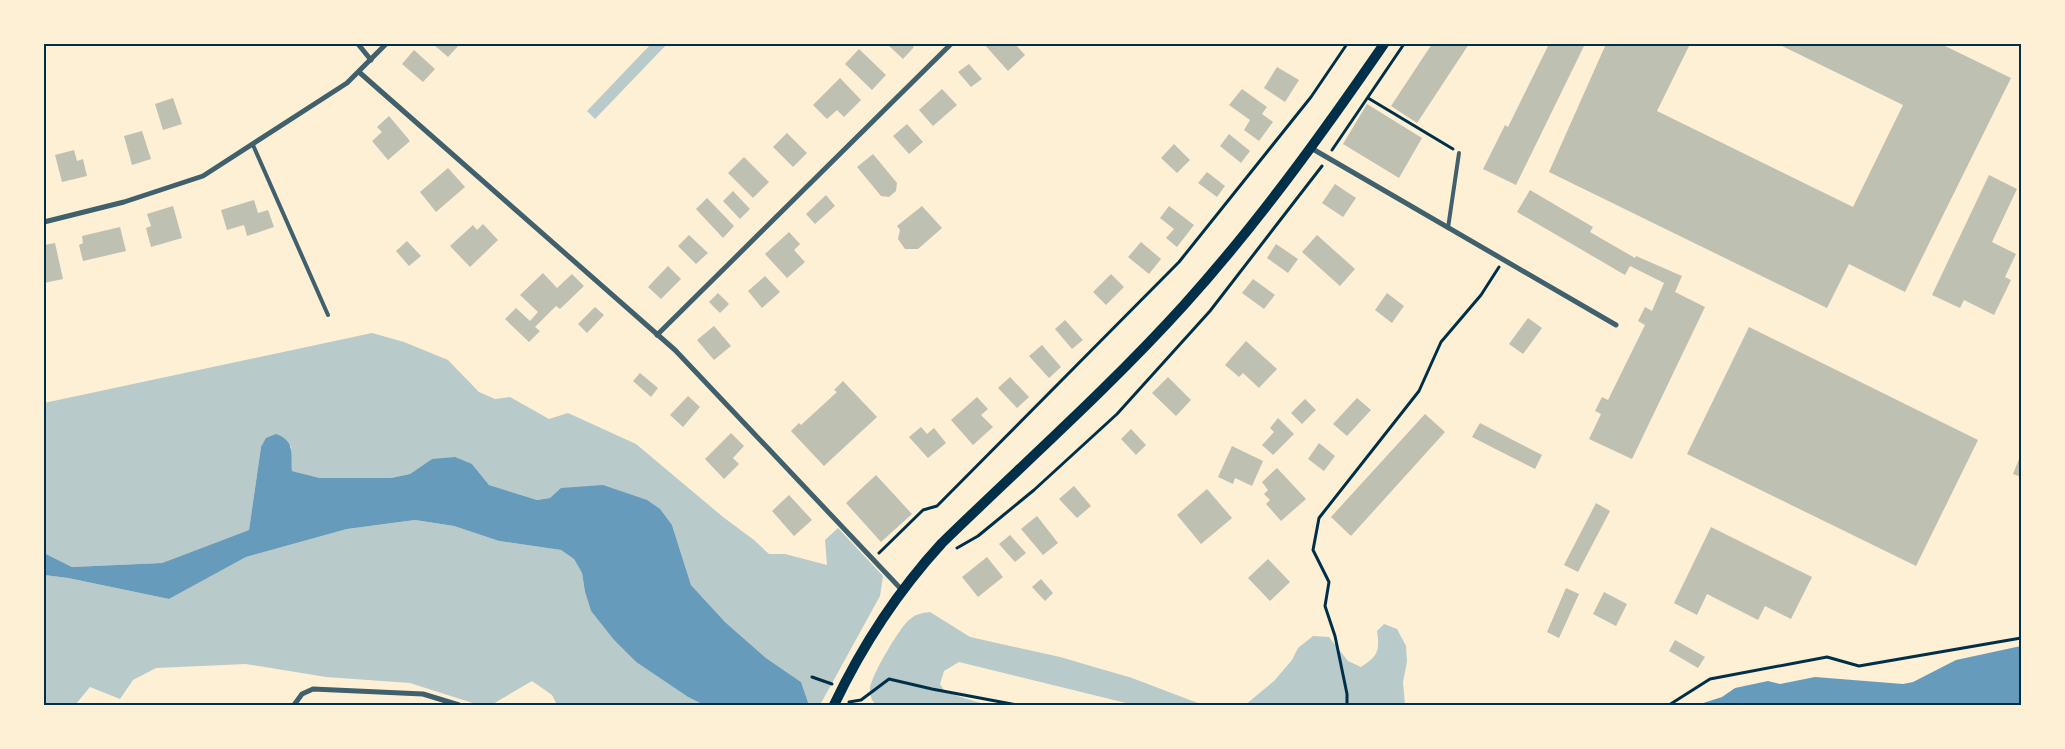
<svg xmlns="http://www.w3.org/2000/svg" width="2065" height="749" viewBox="0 0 2065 749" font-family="Merriweather,serif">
	<rect width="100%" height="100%" fill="#fdf0d5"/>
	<g fill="#b9caca">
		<polygon points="651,44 667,44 595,119 587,111"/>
		<polygon points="372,333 404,342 448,360 479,392 495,399 510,397 549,419 568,413 636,444 723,517 754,540 769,554 785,554 827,565 825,540 838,528 883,576 880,596 820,705 809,705 801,682 766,658 725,622 691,585 672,525 562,488 550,498 537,500 489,485 472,464 432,459 410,474 391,478 320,478 292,471 291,446 261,447 249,530 162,563 72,567 44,553 44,403"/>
		<polygon points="415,520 454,526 499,541 561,550 574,559 582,573 585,592 591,611 614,640 636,662 688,697 704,705 557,705 552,695 532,681 491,705 479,705 410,683 326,677 246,664 156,668 133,680 120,699 90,687 75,705 44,705 44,575 68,578 169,599 246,557 347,529"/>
		<path d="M930 612 970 637 1060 657 1132 678 1203 705H1127L1126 703 959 662 944 671 940 684 945 692 987 705H876C871 700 870 695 870 688 871 676 900 627 909 620 916 614 921 613 930 612Z"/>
		<path d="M1384 624 1397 629 1406 646 1407 662 1403 682 1405 705H1245L1274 681 1292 660 1298 648 1313 636 1329 637 1348 661 1361 667C1378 656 1380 651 1377 631Z"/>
	</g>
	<g fill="#669bbc">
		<path d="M276 434C295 441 291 453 292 471L320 478H391L410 474 432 459 455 457 472 464 489 485 537 500 550 498 561 488 603 485 647 500 660 509 672 525 691 585 725 622 766 658 801 682 809 705H704L688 697 636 662 614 640 591 611 585 592 582 573 574 559 561 550 499 541 454 526 415 520 347 529 246 557 169 599 68 578 44 575V553L72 567 162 563 249 530 261 447 266 438Z"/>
		<polygon points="2021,646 2021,705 1697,705 1722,697 1735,688 1768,681 1780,684 1815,677 1903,684 1913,682 1956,660"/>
	</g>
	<g fill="#bec0b2">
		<polygon points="433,44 460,44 448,57"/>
		<polygon points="887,44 911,44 914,47 903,59"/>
		<polygon points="984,44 1015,44 1025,55 1008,71"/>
		<polygon points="1432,44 1469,44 1417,123 1391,106"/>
		<polygon points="1549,44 1585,44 1516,185 1483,169 1505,125 1508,127"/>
		<polygon points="1606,44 1690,44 1657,111 1853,207 1903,105 1778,44 1941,44 2011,78 1905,292 1849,264 1827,308 1549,172"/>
		<polygon points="859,49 886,75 872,90 845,64"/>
		<polygon points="414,50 435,69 423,82 402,64"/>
		<polygon points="969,64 982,79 971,87 958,72"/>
		<polygon points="1277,67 1299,80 1285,102 1264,88"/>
		<polygon points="840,78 861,100 844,117 837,110 827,119 813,105"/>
		<polygon points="942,89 957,105 933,126 919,110"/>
		<polygon points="1242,89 1267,107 1262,114 1273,122 1259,141 1244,130 1250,120 1229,105"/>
		<polygon points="173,98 182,124 163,130 155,104"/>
		<polygon points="1367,104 1422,138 1399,178 1343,144"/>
		<polygon points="389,116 410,141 388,160 372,141 382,132 377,127"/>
		<polygon points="907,124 923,142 909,154 893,136"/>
		<polygon points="142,131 151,159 132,165 124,136"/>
		<polygon points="787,133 807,153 793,167 773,147"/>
		<polygon points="1229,134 1250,151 1241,163 1220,146"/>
		<polygon points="1174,144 1190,160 1177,173 1161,158"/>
		<polygon points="74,150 77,161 83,159 87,176 62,182 55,155"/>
		<polygon points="873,154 897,183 896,191 889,197 881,196 857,167"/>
		<polygon points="744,157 769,182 753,198 728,173"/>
		<polygon points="448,168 465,187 436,212 420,192"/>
		<polygon points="1207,172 1225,186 1217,197 1198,183"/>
		<polygon points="1989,175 2017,189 1992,242 2016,254 2005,277 2011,280 1994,315 1964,300 1960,308 1932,295"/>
		<polygon points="1335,184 1356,198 1343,217 1322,203"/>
		<polygon points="1530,190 1593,227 1590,232 1635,258 1636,256 1682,276 1675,292 1705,307 1632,459 1589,439 1601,414 1595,411 1602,397 1608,400 1645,325 1638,321 1645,307 1652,311 1664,283 1630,266 1625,275 1517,212"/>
		<polygon points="733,191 750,209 740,219 723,201"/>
		<polygon points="826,195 835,206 815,224 806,214"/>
		<polygon points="707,198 734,226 723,238 696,209"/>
		<polygon points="254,200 258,213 268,210 274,227 247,236 244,225 227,230 221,210"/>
		<polygon points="173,206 182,238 151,247 146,228 151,226 147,214"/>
		<polygon points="922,206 942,228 918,249 905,249 898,239 900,230 897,226"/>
		<polygon points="1169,206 1194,225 1177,247 1166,238 1174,229 1160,218"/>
		<polygon points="483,224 498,240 470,267 450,246 473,225 477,230"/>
		<polygon points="120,227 126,251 83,261 79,245 83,243 82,236"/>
		<polygon points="789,232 800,244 794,250 805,262 787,278 765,254"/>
		<polygon points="689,235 708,253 696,264 678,246"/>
		<polygon points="1317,235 1355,269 1340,286 1302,252"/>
		<polygon points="407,241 421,256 409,266 396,251"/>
		<polygon points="1141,242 1161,259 1149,274 1128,257"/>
		<polygon points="55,243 63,279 44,283 44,245"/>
		<polygon points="1276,244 1298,259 1288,273 1267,258"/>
		<polygon points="668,266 681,279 661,299 648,287"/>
		<polygon points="543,273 557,288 572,274 584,286 560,309 556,306 535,327 540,331 529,342 505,319 516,308 530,321 538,312 520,295"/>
		<polygon points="1111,274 1124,287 1106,305 1093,292"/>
		<polygon points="765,276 780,292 762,308 748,291"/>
		<polygon points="1253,279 1275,295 1264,309 1242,293"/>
		<polygon points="718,293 729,304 720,313 709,302"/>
		<polygon points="1387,293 1404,306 1392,323 1375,310"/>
		<polygon points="595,307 604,315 587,333 578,324"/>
		<polygon points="1528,318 1542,328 1523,354 1509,344"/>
		<polygon points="1065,320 1083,340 1072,349 1055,329"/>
		<polygon points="714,326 731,346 714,360 697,340"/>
		<polygon points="1749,327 1978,440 1916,566 1687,454"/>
		<polygon points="1246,341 1277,369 1259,388 1243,373 1239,377 1225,365"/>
		<polygon points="1042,345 1061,367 1049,378 1029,356"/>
		<polygon points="640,373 658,388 651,397 633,381"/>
		<polygon points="1010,377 1029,397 1017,408 998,388"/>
		<polygon points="1168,377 1191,400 1176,416 1152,393"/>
		<polygon points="843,381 877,417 824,466 791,431 799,423 801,425 837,392 834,390"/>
		<polygon points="688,396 700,407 683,427 670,415"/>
		<polygon points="977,397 988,409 981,415 993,427 973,445 951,420"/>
		<polygon points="1357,398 1371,410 1347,436 1333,424"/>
		<polygon points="1305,399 1316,410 1302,424 1291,413"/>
		<polygon points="1425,414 1445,432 1351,536 1331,517"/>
		<polygon points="1278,418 1294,434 1273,455 1262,445 1274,432 1270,428"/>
		<polygon points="1480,423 1542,455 1535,469 1472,437"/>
		<polygon points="921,427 927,434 934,428 946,443 928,458 909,437"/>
		<polygon points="1131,429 1146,445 1136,455 1121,439"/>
		<polygon points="731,433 744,446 733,458 739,464 724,479 705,459"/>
		<polygon points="1319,443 1335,456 1324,471 1308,459"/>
		<polygon points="1232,446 1263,461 1252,486 1235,478 1233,484 1218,477"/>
		<polygon points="2019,459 2021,460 2021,477 2013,474"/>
		<polygon points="1277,468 1306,499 1281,521 1266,504 1270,500 1264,494 1268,490 1262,482"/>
		<polygon points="876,475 912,514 881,542 846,503"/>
		<polygon points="1074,486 1091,506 1077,518 1059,499"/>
		<polygon points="1207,489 1232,518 1201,544 1177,515"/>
		<polygon points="789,495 812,520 794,536 772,511"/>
		<polygon points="1596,503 1610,511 1578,572 1564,565"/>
		<polygon points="1037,516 1058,543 1043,555 1021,529"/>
		<polygon points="1711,527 1812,577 1791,619 1765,606 1758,620 1707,594 1697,615 1674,603"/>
		<polygon points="1010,535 1026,553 1015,562 999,544"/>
		<polygon points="987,557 1003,577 978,597 962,577"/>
		<polygon points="1268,559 1290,582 1270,601 1248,578"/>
		<polygon points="1041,579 1053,593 1045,601 1032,587"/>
		<polygon points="1566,588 1579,594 1559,638 1547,632"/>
		<polygon points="1604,592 1627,604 1616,626 1593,614"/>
		<polygon points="1675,640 1705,657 1698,668 1669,651"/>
	</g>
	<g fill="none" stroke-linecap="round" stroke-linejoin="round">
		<g stroke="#003049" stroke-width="3">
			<polyline points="1368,98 1453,149"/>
			<polyline points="1332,150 1404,44"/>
			<polyline points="957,548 978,536 1034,490 1117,414 1210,311 1322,166"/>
			<polyline points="879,553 923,510 937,506 1179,262 1311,97 1347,44"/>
			<polyline points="812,677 832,684"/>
			<polyline points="849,702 861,700 889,679 932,689 1017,705"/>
			<polyline points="1347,705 1347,694 1335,636 1325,606 1329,582 1313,550 1319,518 1419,391 1441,342 1481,295 1499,267"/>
			<polyline points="1669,705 1710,679 1827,657 1859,666 2021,638"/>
		</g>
		<g stroke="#3f606c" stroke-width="4">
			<polyline points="253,145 328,315"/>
			<polyline points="1448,228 1459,153"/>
		</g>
		<g stroke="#3f606c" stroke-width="5">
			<polyline points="358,44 371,60"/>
			<polyline points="359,72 675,350 902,590"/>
			<polyline points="1311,148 1616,325"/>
			<polyline points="44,222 124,202 203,176 347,83 386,44"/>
			<polyline points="657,335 951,44"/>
			<polyline points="294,705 302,694 313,689 423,694 459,705"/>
		</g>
		<path stroke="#003049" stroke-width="10" d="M834 705C862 646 898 591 942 543 1023 464 1108 389 1184 305 1258 223 1322 134 1384 44"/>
	</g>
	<rect width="2065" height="749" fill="none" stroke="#fdf0d5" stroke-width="90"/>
	<rect x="45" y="45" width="1975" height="659" fill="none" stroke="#003049" stroke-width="2"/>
</svg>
